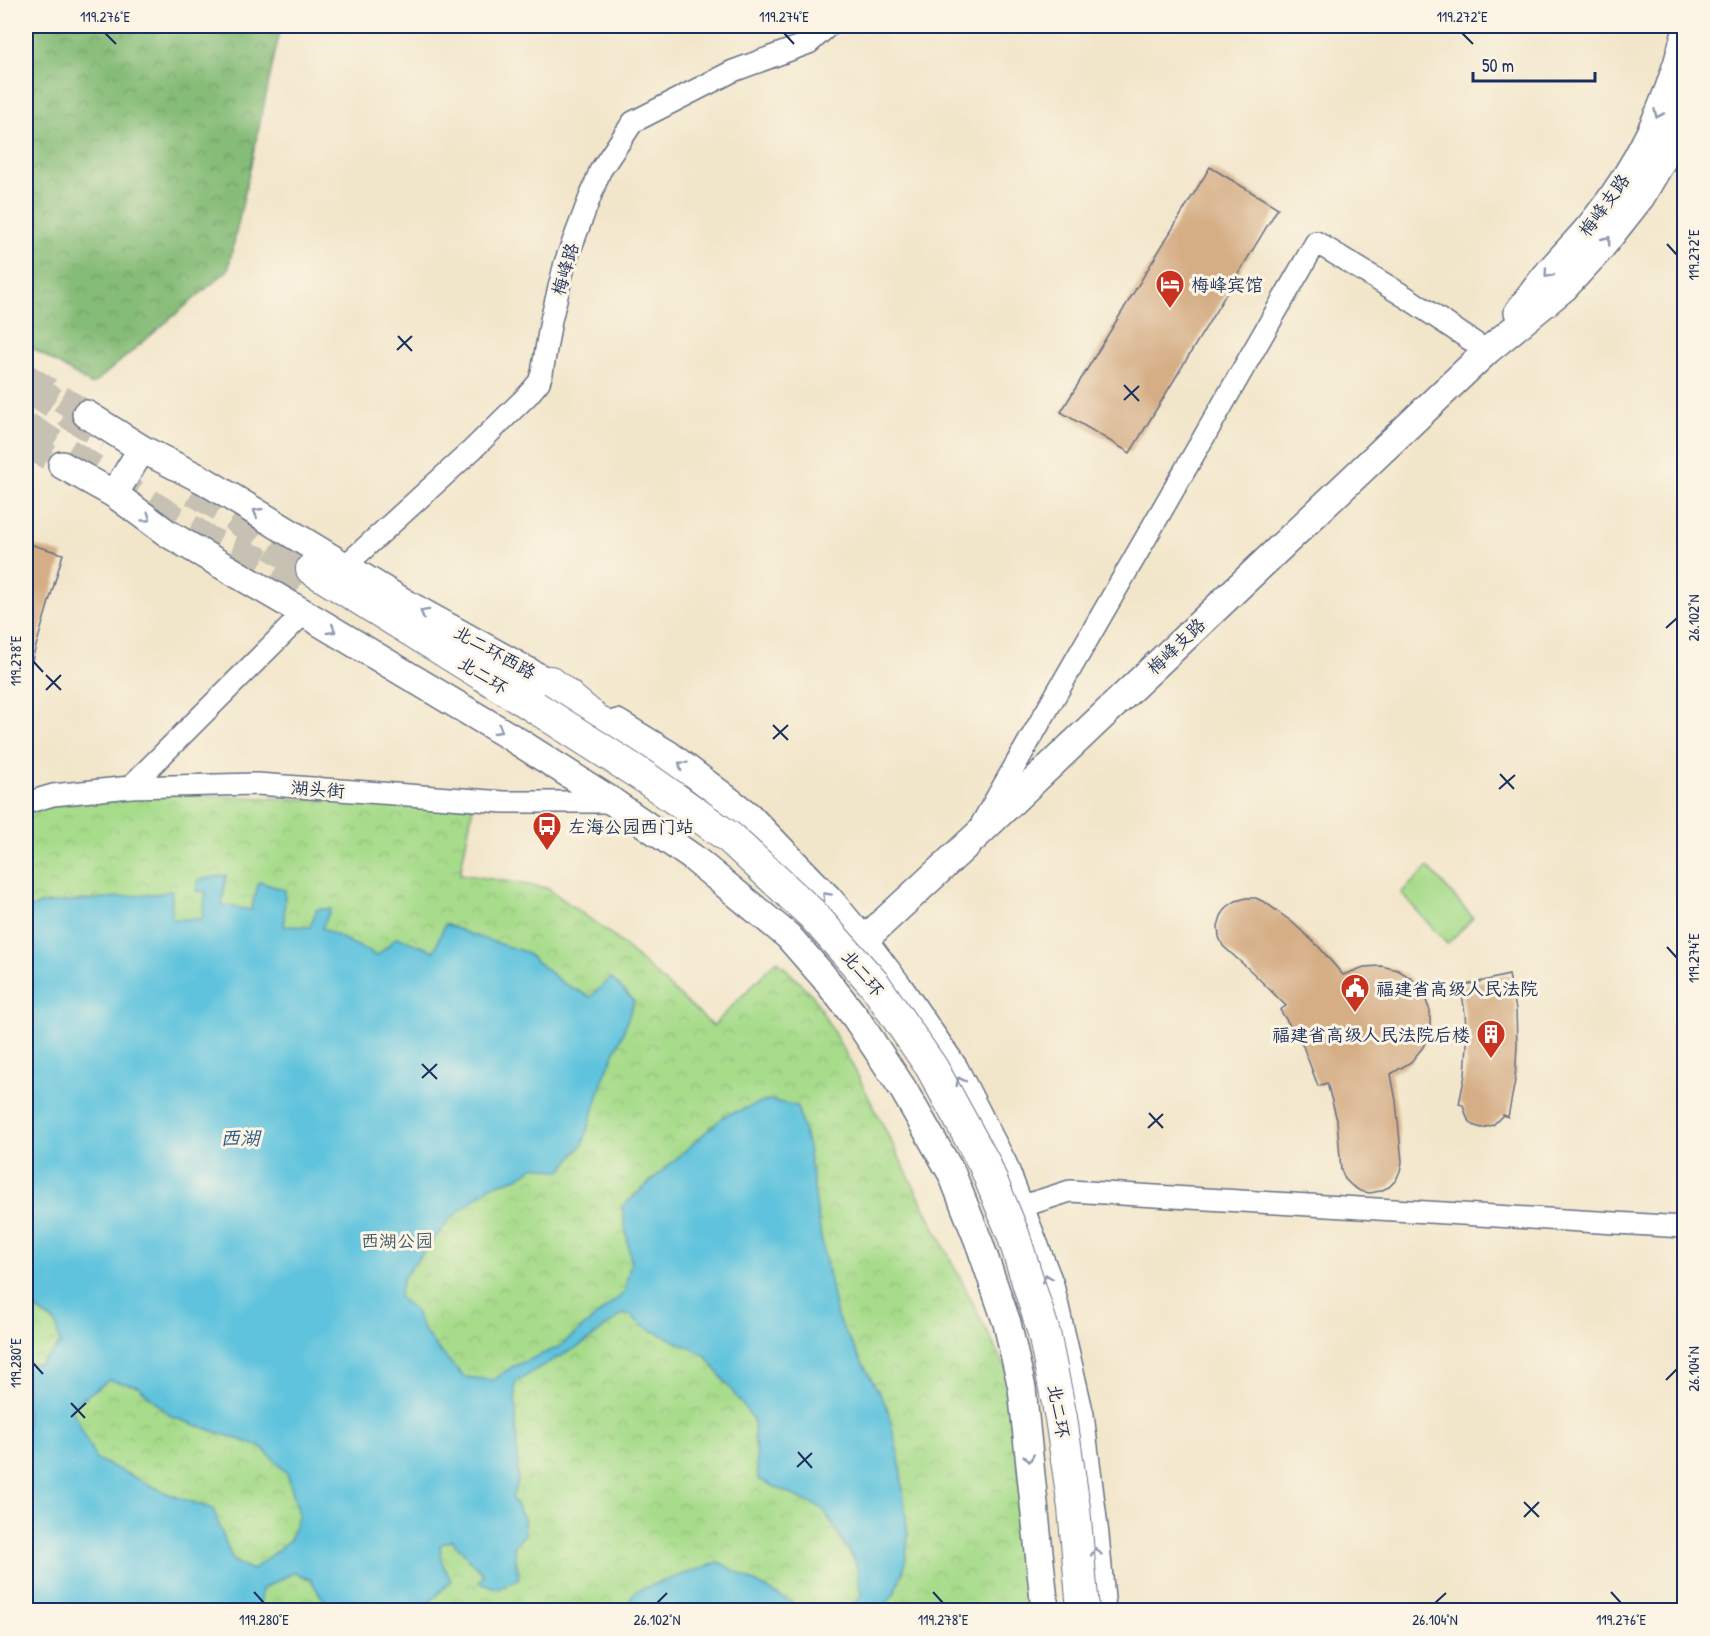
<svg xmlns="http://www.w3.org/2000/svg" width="1710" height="1636" viewBox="0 0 1710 1636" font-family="'Patrick Hand','LXGW WenKai TC',sans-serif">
	<defs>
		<pattern id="forest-crowns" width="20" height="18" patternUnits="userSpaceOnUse" patternTransform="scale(1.5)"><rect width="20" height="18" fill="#85bc77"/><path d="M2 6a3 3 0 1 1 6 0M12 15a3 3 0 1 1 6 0" fill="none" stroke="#6c9965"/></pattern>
		<pattern id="park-crowns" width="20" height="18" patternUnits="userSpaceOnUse" patternTransform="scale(1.5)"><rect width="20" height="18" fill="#a7dc8b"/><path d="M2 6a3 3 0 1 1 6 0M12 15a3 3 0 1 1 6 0" fill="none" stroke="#8fbd7a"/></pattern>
	</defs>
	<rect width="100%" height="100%" fill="#fcf5e5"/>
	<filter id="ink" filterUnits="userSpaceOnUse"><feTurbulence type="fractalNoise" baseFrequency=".0167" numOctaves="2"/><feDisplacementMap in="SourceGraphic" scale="12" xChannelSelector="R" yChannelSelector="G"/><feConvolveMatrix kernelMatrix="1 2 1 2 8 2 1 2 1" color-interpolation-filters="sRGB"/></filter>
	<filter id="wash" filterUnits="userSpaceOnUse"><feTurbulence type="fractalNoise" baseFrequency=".008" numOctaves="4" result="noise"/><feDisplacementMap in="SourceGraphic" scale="24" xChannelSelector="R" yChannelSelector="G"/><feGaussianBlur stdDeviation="1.35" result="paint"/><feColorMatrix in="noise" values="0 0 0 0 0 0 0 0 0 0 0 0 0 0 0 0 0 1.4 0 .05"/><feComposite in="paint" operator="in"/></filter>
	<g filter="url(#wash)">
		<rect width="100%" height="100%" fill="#f2e6ca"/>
		<polygon fill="#a7dc8b" stroke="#618674" stroke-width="1.5" points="1428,867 1473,918 1447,944 1401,893"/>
		<polygon fill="url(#forest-crowns)" stroke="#50766a" stroke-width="1.5" points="26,26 281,26 228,270 92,385 26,344"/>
		<polygon fill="url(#park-crowns)" stroke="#618674" stroke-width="1.5" points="137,793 473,806 460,874 547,888 612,935 713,1026 777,960 813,996 855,1070 1010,1377 1033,1610 26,1610 26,809"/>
		<g fill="#5fc3dd" stroke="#3d799e" stroke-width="1.5" fill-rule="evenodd">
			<path d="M226 875 222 905 251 910 259 882 285 890 284 926 310 927 317 909H331L322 928 377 956 397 937 434 951 445 924 472 935 525 952 563 983 590 997 611 978 634 1001 623 1033 604 1077 583 1144 561 1171 535 1166 518 1178 491 1186 450 1219 403 1278 399 1297 414 1310 423 1329 438 1349 464 1377 493 1380 512 1367 559 1347 624 1293 631 1262 622 1207 724 1116 769 1100 797 1106 808 1147 821 1237 837 1317 887 1407 899 1457 908 1535 905 1565 895 1593 882 1610H849L861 1595 856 1563 823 1509 758 1479 753 1419 705 1355 643 1326 630 1315 623 1314 583 1344 540 1367 515 1383 518 1482 512 1498 524 1518 525 1534 514 1547 519 1578 499 1589 479 1582 484 1575 452 1540 440 1545 442 1562 451 1581 422 1610H335L320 1595 311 1580 295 1572 262 1589 260 1610H26V1363L39 1364 60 1345 56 1323 27 1304 26 1299V911L40 904 163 893 172 890V919H202L206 892 196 891 198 880ZM109 1380 138 1386 172 1417 261 1447 287 1473 299 1514 290 1540 252 1570 233 1561 213 1509 169 1494 96 1459 71 1407Z"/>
			<polygon points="719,1562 805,1610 625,1610 635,1591"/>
		</g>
		<g id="blocks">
			<g fill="#d5ae86">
				<polygon points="1210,167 1278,208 1130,453 1061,412"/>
				<polygon points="26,543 63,554 29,670 26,670"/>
				<polygon points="1246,898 1256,898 1266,903 1292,922 1319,947 1343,975 1364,967 1381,966 1398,970 1412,979 1423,993 1430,1011 1430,1029 1423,1047 1411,1062 1391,1074 1396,1101 1402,1162 1400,1171 1396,1180 1389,1187 1380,1191 1370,1193 1360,1191 1352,1186 1345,1179 1341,1170 1337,1120 1327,1083 1318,1086 1303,1046 1280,1010 1286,1006 1252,972 1223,946 1219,937 1218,926 1221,916 1227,907 1236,901"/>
				<polygon points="1509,975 1516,1009 1517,1045 1515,1081 1508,1117 1503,1115 1493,1125 1482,1128 1475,1126 1471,1123 1467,1118 1463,1105 1459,1104 1465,1075 1467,1044 1465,1014 1461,986"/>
			</g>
		</g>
	</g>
	<g filter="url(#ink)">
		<use href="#blocks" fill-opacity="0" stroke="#666f84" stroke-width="1.5"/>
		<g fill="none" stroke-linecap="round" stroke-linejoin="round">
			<g stroke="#c7c1b4" stroke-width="27" stroke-dasharray="27 14" stroke-linecap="butt">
				<polyline points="26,377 86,414"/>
				<polyline points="26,443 62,465"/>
			</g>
			<g stroke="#c7c1b4" stroke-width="32" stroke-dasharray="32 16" stroke-linecap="butt">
				<polyline points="26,386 108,437"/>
				<polyline points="26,428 207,541 223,549 256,561 300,586"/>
				<polyline points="194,490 226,509 268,542 312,569"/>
			</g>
			<g stroke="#666f84" stroke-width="24">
				<g id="minor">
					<polyline points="345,566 472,450 528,395 539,382 542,373 551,320 565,263 600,171 633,122 733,71 809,43 828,26"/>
					<polyline points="130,787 304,613"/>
					<polyline points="26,803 53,795 130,787 257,784 504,802 613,802"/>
					<polyline points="982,823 1316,242 1409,299 1487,351"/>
					<polyline points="1020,1207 1070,1191 1684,1227"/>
				</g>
			</g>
			<g stroke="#666f84" stroke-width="30">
				<g id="major">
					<path d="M1518 312C1528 299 1538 285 1549 272 1564 254 1581 238 1595 220 1637 168 1668 104 1684 39"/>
					<polyline points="86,414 142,449 205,481 407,604 569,694"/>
					<polyline points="62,465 114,494 167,533 304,613 514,739 613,802 692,857 788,936 823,976 856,1018 903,1089 952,1174 980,1245 1007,1323 1022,1388 1045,1610"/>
					<polyline points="114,494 142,449"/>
					<polyline points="617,723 668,754 749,816 829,899 864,941 898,986 954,1068 1003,1164 1050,1285 1080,1415 1095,1535 1102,1610"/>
					<polyline points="851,952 972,840 1487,351 1564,288 1600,249 1641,197 1663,159 1684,113"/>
				</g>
			</g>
			<g stroke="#666f84" stroke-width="34">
				<g id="highway">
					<polyline points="312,569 535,707"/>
					<polyline points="550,682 642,758 669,782"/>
				</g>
			</g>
			<use href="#minor" stroke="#fff" stroke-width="21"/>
			<use href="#major" stroke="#fff" stroke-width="27"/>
			<use href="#highway" stroke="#fff" stroke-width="32"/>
			<g stroke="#666f84" stroke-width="34" stroke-linecap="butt">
				<polyline id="highway-bridge" points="535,707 646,778 730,838 812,914 875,985 932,1068 984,1163 1013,1234 1044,1333 1061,1418 1074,1508 1083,1610"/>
			</g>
			<use href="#highway-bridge" stroke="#fff" stroke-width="32"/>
		</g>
		<defs><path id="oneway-chevron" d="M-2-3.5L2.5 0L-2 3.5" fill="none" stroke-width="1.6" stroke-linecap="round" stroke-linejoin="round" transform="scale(1.5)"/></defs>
		<g stroke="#8d97ae">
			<use href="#oneway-chevron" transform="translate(1658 114) rotate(114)"/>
			<use href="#oneway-chevron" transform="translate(1607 240) rotate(-51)"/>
			<use href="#oneway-chevron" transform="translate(1548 274) rotate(130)"/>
			<use href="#oneway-chevron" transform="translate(257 512) rotate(-149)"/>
			<use href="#oneway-chevron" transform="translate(147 518) rotate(36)"/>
			<use href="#oneway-chevron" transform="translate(424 613) rotate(-151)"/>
			<use href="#oneway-chevron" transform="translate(332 630) rotate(31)"/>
			<use href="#oneway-chevron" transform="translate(499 730) rotate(31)"/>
			<use href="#oneway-chevron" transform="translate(682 765) rotate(-143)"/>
			<use href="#oneway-chevron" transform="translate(826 896) rotate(-133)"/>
			<use href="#oneway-chevron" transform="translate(960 1081) rotate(-117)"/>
			<use href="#oneway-chevron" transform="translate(1047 1278) rotate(-110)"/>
			<use href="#oneway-chevron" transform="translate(1029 1458) rotate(84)"/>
			<use href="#oneway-chevron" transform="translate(1096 1552) rotate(-95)"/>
		</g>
	</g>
	<path fill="none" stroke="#1b2f5e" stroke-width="2" d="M105 33 116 44M784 33 794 44M1462 33 1473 44M1667 244 1677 255M398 336 412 351M397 350 412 336M1124 385 1139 401M1124 400 1139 386M1666 628 1677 618M33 661 43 672M46 675 61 690M46 690 61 675M773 725 788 740M773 739 788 725M1500 774 1514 789M1499 789 1515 775M1667 947 1677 958M422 1064 437 1079M422 1078 437 1064M1149 1113 1163 1128M1148 1128 1163 1114M33 1363 43 1374M1666 1380 1677 1369M71 1403 85 1418M71 1417 86 1403M798 1452 812 1468M797 1467 812 1453M1524 1502 1539 1517M1524 1517 1539 1502M254 1592 264 1603M933 1592 943 1603M1611 1592 1621 1603M657 1603 667 1593M1435 1603 1446 1593"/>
	<defs>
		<g id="hotel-pin" transform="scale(1.5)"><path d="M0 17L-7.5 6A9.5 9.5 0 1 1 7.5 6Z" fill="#c8321e" stroke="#fcf5e5"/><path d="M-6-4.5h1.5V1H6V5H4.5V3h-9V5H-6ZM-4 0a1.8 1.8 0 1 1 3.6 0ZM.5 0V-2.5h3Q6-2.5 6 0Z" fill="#fff"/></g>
		<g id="bus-pin" transform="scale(1.5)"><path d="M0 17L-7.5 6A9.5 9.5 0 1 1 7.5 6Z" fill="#c8321e" stroke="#fcf5e5"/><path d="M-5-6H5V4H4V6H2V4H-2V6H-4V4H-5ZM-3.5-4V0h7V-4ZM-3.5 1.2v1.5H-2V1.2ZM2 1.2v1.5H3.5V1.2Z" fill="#fff"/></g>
		<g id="civic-pin" transform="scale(1.5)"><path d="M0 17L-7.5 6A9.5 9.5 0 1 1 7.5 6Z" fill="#c8321e" stroke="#fcf5e5"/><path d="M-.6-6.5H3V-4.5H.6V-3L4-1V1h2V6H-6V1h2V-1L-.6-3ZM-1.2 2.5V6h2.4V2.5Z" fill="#fff"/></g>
		<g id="building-pin" transform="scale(1.5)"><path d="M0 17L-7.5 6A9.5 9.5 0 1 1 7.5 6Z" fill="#c8321e" stroke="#fcf5e5"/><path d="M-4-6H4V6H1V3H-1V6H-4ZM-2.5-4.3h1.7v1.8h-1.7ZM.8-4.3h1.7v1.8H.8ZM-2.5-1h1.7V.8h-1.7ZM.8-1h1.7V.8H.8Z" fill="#fff"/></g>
	</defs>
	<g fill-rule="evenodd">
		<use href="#hotel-pin" x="1170" y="284"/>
		<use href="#bus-pin" x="547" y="826"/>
		<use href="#civic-pin" x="1355" y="988"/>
		<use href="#building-pin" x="1491" y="1034"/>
	</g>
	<g text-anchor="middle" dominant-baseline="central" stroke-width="6" stroke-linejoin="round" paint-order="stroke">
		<g font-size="18" fill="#1b2f5e" stroke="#fcf5e5">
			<text transform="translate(1604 205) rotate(-54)">梅峰支路</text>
			<text transform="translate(565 269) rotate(-74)">梅峰路</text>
			<text transform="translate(1176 646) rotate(-44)">梅峰支路</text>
			<text transform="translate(495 652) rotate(29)">北二环西路</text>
			<text transform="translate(483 675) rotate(32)">北二环</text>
			<text transform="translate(318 789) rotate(4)">湖头街</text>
			<text transform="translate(863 973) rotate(50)">北二环</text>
			<text transform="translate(1059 1411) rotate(80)">北二环</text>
		</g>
		<g font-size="18" fill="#1b2f5e" stroke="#fcf5e5" text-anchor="start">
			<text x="1191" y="284">梅峰宾馆</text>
			<text x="568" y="826">左海公园西门站</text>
			<text x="1376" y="988">福建省高级人民法院</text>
			<text x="1470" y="1034" text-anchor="end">福建省高级人民法院后楼</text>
		</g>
		<g font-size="18" fill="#3e5a69" stroke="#fcf5e5">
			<text x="397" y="1240">西湖公园</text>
		</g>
		<g font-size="20" font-style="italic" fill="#2f5b84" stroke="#fcf5e5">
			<text x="240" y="1137">西湖</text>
		</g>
	</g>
	<rect width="1710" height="1636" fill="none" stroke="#fcf5e5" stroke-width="66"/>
	<path d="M1473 72v9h122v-9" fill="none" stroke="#1b2f5e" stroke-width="3"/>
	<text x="1482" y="72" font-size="18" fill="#1b2f5e" stroke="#fcf5e5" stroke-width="4.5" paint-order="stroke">50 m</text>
	<rect x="33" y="33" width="1644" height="1570" fill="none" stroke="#1b2f5e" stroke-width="2"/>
	<g font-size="15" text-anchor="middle" fill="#1b2f5e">
		<text x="105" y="22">119.276°E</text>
		<text x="784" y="22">119.274°E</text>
		<text x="1462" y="22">119.272°E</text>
		<text transform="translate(1694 255) rotate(-90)" y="5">119.272°E</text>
		<text transform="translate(1694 618) rotate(-90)" y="5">26.102°N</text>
		<text transform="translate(16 661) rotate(-90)" y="5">119.278°E</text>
		<text transform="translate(1694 958) rotate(-90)" y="5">119.274°E</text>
		<text transform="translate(16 1363) rotate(-90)" y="5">119.280°E</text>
		<text transform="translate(1694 1369) rotate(-90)" y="5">26.104°N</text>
		<text x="264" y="1625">119.280°E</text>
		<text x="657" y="1625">26.102°N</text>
		<text x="943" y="1625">119.278°E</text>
		<text x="1435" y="1625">26.104°N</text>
		<text x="1621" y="1625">119.276°E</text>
	</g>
</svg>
